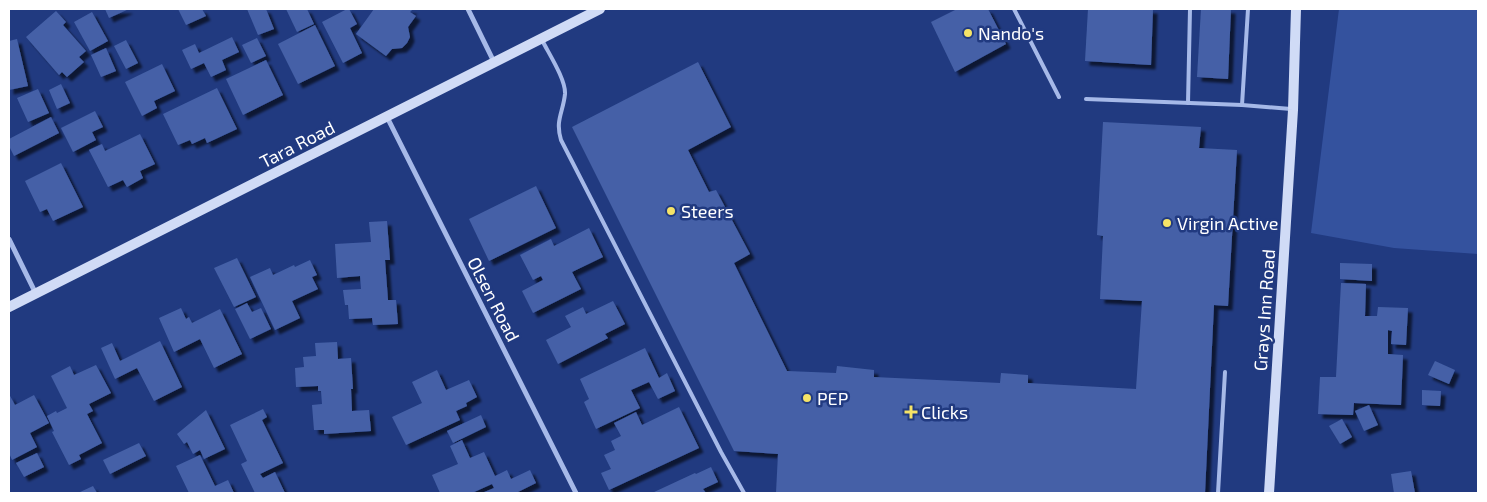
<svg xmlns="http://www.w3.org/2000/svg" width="1487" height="502" viewBox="0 0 1487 502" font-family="'Exo 2',sans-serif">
	<defs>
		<filter id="shadow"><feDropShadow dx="4.5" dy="4.5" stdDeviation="1" flood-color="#0009"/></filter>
	</defs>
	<rect width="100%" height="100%" fill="#213a80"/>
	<polygon fill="#34529e" points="1339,9 1478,9 1478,254 1394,248 1311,233"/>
	<g fill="#4561a7" filter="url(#shadow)">
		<polygon points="105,9 129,9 109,18"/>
		<polygon points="178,9 202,9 206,16 186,25"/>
		<polygon points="247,9 266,9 274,29 258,35"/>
		<polygon points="286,9 307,9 314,24 297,32"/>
		<polygon points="347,9 349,9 357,24 350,28 362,53 343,63 322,22"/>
		<polygon points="374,9 413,9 410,12 416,16 408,27 410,37 407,43 402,48 392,49 386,56 356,34"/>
		<polygon points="957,9 988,9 1006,44 955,72 931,22"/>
		<polygon points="1088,9 1153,9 1151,65 1085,61"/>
		<polygon points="1201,9 1231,9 1228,79 1197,77"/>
		<polygon points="56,11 66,22 63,25 86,51 79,57 84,62 67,77 62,72 59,75 26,37"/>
		<polygon points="92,12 108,41 90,51 74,22"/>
		<polygon points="315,25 335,66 298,84 278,44"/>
		<polygon points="232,37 239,52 222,60 226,70 211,77 204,63 191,69 182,50 195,44 199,53"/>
		<polygon points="257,38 266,56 251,63 242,45"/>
		<polygon points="17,39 28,86 9,90 9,41"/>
		<polygon points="126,40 138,63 126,69 114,46"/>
		<polygon points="106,48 116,71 101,77 91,55"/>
		<polygon points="266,60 283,95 243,115 226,79"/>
		<polygon points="698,62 731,127 688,150 709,192 716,190 750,254 734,263 787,371 836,373 837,366 874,370 874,377 1000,383 1001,373 1028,375 1028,383 1136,389 1142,301 1100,299 1103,236 1097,235 1103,122 1201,127 1199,148 1237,150 1228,306 1214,305 1205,493 776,493 778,454 734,451 572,127"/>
		<polygon points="162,64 175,91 154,101 157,108 142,116 125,82"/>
		<polygon points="61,84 70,103 57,109 49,90"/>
		<polygon points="217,88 237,129 207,143 205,138 192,144 190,140 178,145 163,114"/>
		<polygon points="38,89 49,113 28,122 17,98"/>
		<polygon points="95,111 103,127 92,132 96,140 73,152 61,128"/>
		<polygon points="51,117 59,133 14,156 9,146 9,139"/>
		<polygon points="140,134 155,164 140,171 143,178 127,187 123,180 108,187 89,150 102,144 105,151"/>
		<polygon points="61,163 83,207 53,221 47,209 40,212 25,181"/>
		<polygon points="536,186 556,228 489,261 469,219"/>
		<polygon points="387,221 390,260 385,260 388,300 396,300 398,324 373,325 372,318 349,319 348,305 345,305 343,290 361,289 360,276 337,278 335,244 371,242 369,222"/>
		<polygon points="589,228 603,257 572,272 581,289 533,313 522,291 543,280 541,276 533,280 520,255 551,239 554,246"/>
		<polygon points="237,258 256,297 234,307 214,268"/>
		<polygon points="310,260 317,275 312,277 318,289 292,301 300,318 275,330 250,277 270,268 273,275 294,265 295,267"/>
		<polygon points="1340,263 1372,264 1372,281 1340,279"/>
		<polygon points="1341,283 1366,284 1365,316 1377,316 1378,307 1408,308 1406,345 1391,344 1392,331 1388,330 1388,354 1403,355 1401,405 1354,403 1353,415 1318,414 1320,377 1336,377"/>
		<polygon points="613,301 625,324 605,334 608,338 558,364 546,340 571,327 565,316 583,307 586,314"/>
		<polygon points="247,303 252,312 261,308 271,329 250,339 235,309"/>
		<polygon points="181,308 186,319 189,317 192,323 220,309 242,354 214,368 200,339 174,352 159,318"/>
		<polygon points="160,341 182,387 154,401 137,368 115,379 101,348 112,343 120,361"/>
		<polygon points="337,342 338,359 351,358 353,389 351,389 352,411 369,410 371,431 324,434 324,430 314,430 312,405 322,404 321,391 318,391 318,386 296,387 295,368 304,367 303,357 316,356 315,343"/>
		<polygon points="645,348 659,378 667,373 675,391 658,399 649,382 631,390 640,408 596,429 584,402 589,399 580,379"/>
		<polygon points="1435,361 1455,370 1449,384 1428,375"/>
		<polygon points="96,365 111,393 89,404 93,411 87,414 102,443 79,455 81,459 69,465 52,432 54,431 47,416 56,411 57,413 67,408 51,376 70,366 74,375"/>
		<polygon points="437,370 446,390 469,380 477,397 466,403 467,406 456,411 460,420 406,445 392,417 422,403 412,382"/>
		<polygon points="1422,390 1441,391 1440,406 1422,405"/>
		<polygon points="9,394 15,405 34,395 49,423 30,433 37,447 12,460 9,453"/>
		<polygon points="1369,405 1378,425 1364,431 1355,411"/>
		<polygon points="679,407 699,448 609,490 601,473 611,469 604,455 615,450 611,441 621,436 614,423 636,412 642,425"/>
		<polygon points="263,409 267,417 262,420 283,463 260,474 263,478 275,472 285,493 255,493 241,464 247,461 230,425"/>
		<polygon points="206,410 225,449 204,459 200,450 193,454 187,442 184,444 177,434"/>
		<polygon points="481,415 486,427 453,443 447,431"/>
		<polygon points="1342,419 1352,437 1340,444 1329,426"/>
		<polygon points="462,440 470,458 484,452 495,476 507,470 511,479 530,470 536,483 516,493 482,493 494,488 492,484 472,493 440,493 432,475 458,464 450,446"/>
		<polygon points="139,443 146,456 110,474 103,460"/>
		<polygon points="37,453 44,467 24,477 16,463"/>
		<polygon points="200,455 215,486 228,480 234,493 189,493 176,466"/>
		<polygon points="711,467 718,482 703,489 706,493 652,493 695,473 696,474"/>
		<polygon points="1411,471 1415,493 1394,493 1391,474"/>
		<polygon points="93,486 97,493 78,493"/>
	</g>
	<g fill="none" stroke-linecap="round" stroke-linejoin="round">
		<g stroke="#a6b9e8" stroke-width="4">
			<polyline points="1014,9 1059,97"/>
			<path d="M542 40C549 54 566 80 565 94 563 113 555 120 561 140L721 452 744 493"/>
			<polyline points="1086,99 1242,105 1291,109"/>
			<polyline points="1188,103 1190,9"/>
			<polyline points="1242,105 1248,9"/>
			<polyline points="1218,493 1225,372"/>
		</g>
		<g stroke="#a6b9e8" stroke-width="5">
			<polyline points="468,9 494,62"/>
			<polyline points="387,117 576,493"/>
			<polyline points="9,239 36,294"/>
		</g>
		<g stroke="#d0dbf6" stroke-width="10">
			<polyline points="9,307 600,9"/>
			<polyline points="1269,493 1293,110 1296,9"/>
		</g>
	</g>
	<g fill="#f5e367" stroke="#213a80" stroke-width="2">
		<circle cx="968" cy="33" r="5"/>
		<circle cx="671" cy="211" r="5"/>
		<circle cx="1167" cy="223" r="5"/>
		<circle cx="807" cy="398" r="5"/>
		<path d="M908.5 404.5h5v5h5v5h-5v5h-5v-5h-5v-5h5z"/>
	</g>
	<g text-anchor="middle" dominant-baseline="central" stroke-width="5" stroke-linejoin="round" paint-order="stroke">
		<g font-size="18" fill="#fff" stroke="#213a80" text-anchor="start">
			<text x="978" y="33">Nando's</text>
			<text x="681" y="211">Steers</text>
			<text x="1177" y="223">Virgin Active</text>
			<text x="817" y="398">PEP</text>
			<text x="921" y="412">Clicks</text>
		</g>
		<g font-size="18" fill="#fff" stroke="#213a80">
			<text transform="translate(297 144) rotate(-27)">Tara Road</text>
			<text transform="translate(494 299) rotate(63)">Olsen Road</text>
			<text transform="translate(1264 310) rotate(-86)">Grays Inn Road</text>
		</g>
	</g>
	<rect width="1487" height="502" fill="none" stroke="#ffffff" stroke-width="20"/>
</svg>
